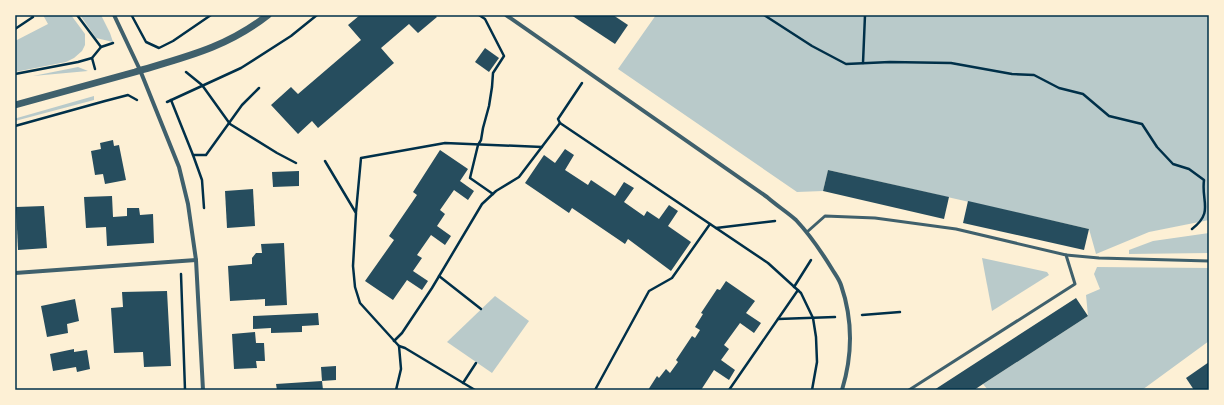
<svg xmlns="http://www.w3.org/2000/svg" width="1224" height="405" viewBox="0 0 1224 405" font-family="Ubuntu,sans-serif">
	<rect width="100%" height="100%" fill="#fdf0d5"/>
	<g fill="#b9caca">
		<polygon points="43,15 71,15 85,34 85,45 82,51 74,58 66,62 15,72 15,41 48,24"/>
		<polygon points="80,15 101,15 110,33 113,42 96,38"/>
		<polygon points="656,15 1209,15 1209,220 1149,232 1096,254 1089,229 828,170 823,191 797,192 618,69"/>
		<polygon points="78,67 88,71 33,76"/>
		<polygon points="94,96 94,100 15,121 15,118 17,118"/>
		<polygon points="1209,233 1209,253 1129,254 1129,250 1153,241"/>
		<polygon points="982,258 1047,272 1049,275 992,311"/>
		<polygon points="1097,267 1209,268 1209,341 1142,390 988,390 983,384 1088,316 1086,295 1100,289 1094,274"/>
		<polygon points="495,296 529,321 492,373 447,342"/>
	</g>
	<g fill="#264d5e">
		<polygon points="360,15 435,15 437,17 418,33 409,24 381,48 394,63 318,128 312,121 298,134 271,105 291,87 298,94 361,40 348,25"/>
		<polygon points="571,15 613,15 628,25 615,44"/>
		<polygon points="485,48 499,58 489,72 475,62"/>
		<polygon points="113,140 114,146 119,145 126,180 105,184 103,174 95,175 91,151 101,149 100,143"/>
		<polygon points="565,149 574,155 565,170 588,185 591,180 615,196 624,182 634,188 624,202 644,216 647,211 659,219 669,205 678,211 668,226 691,242 671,271 628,239 625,244 572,208 569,213 525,183 544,155 555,163"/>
		<polygon points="440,150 468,169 460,181 474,191 468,200 454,190 440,210 445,214 437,226 451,236 445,245 431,235 417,255 422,258 413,271 428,281 422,290 407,280 393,300 365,281 394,240 389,236 417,195 413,192"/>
		<polygon points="828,170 949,197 944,219 823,191"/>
		<polygon points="299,171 299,186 273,187 272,172"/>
		<polygon points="253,189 255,226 227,228 225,191"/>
		<polygon points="112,196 113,217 127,216 127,208 139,208 140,215 153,214 154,243 107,246 106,227 86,228 84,197"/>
		<polygon points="968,201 1089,229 1084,250 963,223"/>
		<polygon points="44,206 47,248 18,250 16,207"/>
		<polygon points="284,243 287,305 265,306 265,299 230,301 228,266 252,264 252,258 256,253 262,253 261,244"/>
		<polygon points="726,281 755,301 746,313 761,323 754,333 740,323 724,345 729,349 721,360 735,370 729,380 714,370 701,390 648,390 657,376 659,378 666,369 670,373 678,362 676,360 692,336 695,338 700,330 695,327 703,314 701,313 717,289 720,290"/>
		<polygon points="167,291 171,366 144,367 143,352 114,353 111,308 123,307 122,292"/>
		<polygon points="1076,298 1088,316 983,384 974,390 934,390"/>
		<polygon points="75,299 79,321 67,324 68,333 47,337 41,306"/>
		<polygon points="318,313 319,325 302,326 302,332 271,333 271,328 253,329 253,316"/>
		<polygon points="255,332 256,343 264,343 265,361 256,361 257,368 234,369 232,334"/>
		<polygon points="74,349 74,352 87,350 90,369 77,372 76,367 53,371 50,354"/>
		<polygon points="1209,362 1209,390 1194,390 1186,378"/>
		<polygon points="336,366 336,380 322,381 321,367"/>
		<polygon points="322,381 323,390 277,390 276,384"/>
	</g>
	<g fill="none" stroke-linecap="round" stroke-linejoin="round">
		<g stroke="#003049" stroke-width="2.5">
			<polyline points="77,15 101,47"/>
			<polyline points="479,15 485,19 504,56 493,73 492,87 489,106 483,128 481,140 478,145 470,178 493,194"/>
			<path d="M764 15 812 46 846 64 890 62 951 63 1012 74 1034 75 1059 88 1083 94 1109 116 1142 124 1157 147 1173 164 1189 169 1204 180C1201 202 1214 212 1192 229"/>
			<polyline points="132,16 146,42 159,48 173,41 211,15"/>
			<polyline points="15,29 33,17 32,15"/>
			<polyline points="92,58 95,69"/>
			<polyline points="863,63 865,15"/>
			<polyline points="186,72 202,85 230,124 277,153 296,163"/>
			<polyline points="15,74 78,62 92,58 101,47 113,43"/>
			<polyline points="171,100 193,155 206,155 242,105 259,88"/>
			<polyline points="167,102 241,68 291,36 317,15"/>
			<polyline points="560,123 558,119 582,83"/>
			<polyline points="15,126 105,101 128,95 137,100"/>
			<polyline points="193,155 202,180 204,208"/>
			<polyline points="325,161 356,213 353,266 355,287 360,303 399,346 401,369 396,390"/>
			<polyline points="356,212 361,158 445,143 542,147"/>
			<polyline points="716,228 775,221"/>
			<polyline points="181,274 185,390"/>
			<polyline points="439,276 481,309"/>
			<polyline points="794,287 811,260"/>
			<polyline points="862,315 900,312"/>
			<polyline points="778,319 835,317"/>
			<polyline points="394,341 402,333 432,288 482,204 496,191 519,177 560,123 768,263 801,293 813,318 816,337 817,362 812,390"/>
			<polyline points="399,346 405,348 475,390"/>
			<polyline points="463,383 476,363"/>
			<polyline points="595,390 649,291 672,278 710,224"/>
			<polyline points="729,390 798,290"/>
		</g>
		<g stroke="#3f606c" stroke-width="3">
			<polyline points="807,232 825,216 875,218 956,229 1066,255 1075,284 909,390"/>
			<polyline points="1066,255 1099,258 1209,261"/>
		</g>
		<g stroke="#3f606c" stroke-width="4">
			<polyline points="114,15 140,70 179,167 188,204 196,260 203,390"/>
			<path d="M506 15 767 197C776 205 787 212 796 220 810 235 821 251 832 269 835 274 839 279 841 285 853 320 853 354 842 390"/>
			<polyline points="15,273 196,260"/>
		</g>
		<path stroke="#3f606c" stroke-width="7" d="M15 105C55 94 95 83 135 72 185 57 226 48 268 15"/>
	</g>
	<rect width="1224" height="405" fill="none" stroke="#fdf0d5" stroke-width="32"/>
	<rect x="16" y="16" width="1192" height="373" fill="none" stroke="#003049" stroke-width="1.5"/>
</svg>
